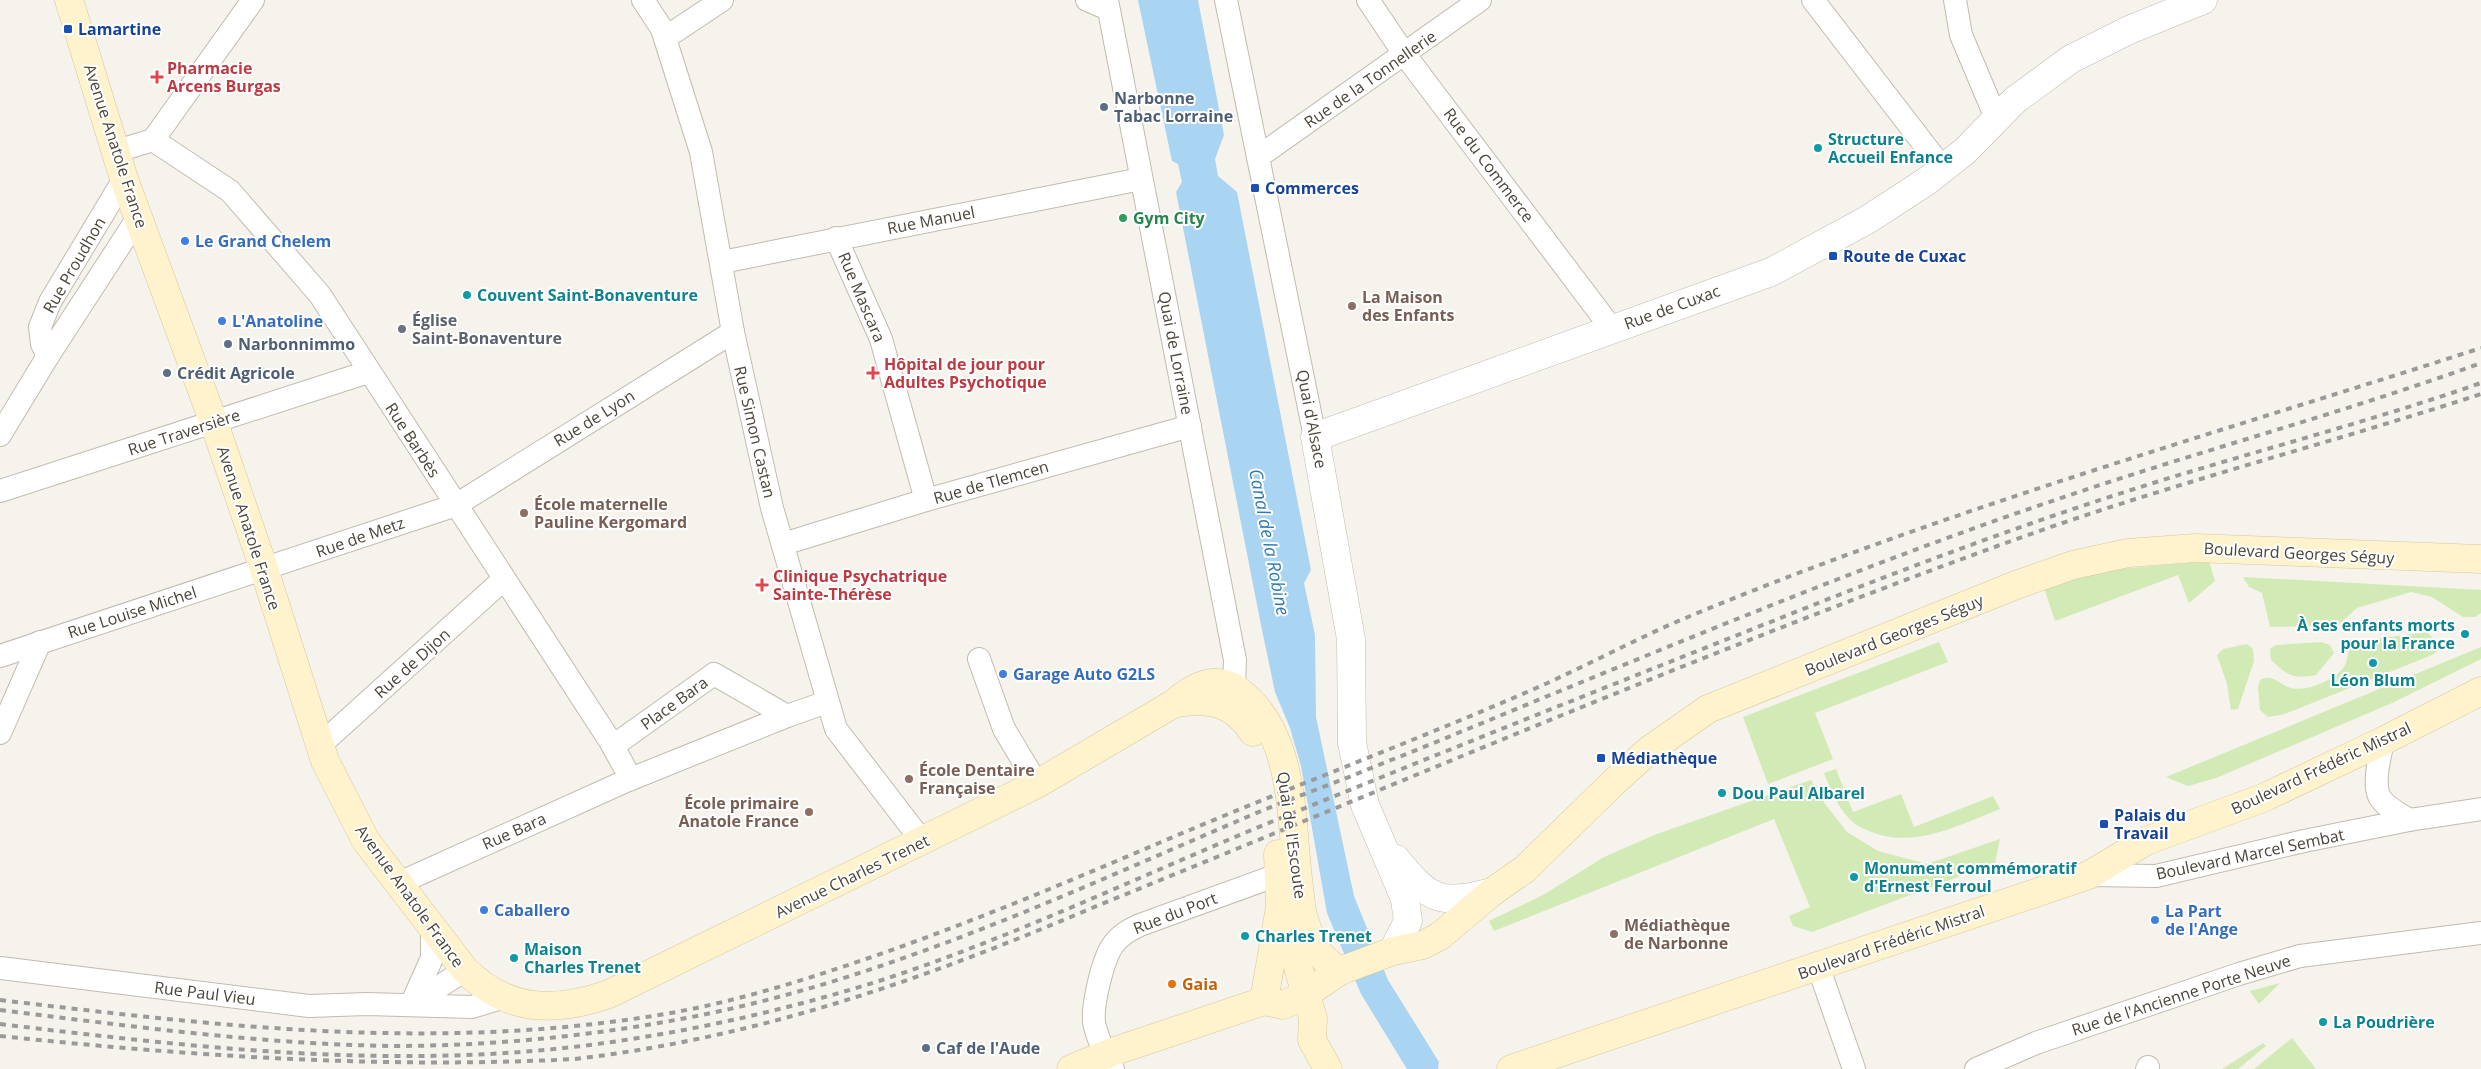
<svg xmlns="http://www.w3.org/2000/svg" width="2481" height="1069" viewBox="0 0 2481 1069" font-family="'Open Sans',sans-serif">
	<rect width="100%" height="100%" fill="#f6f3ec"/>
	<g fill="#d2eab5">
		<polygon points="2209,561 2215,581 2189,603 2178,575 2055,621 2044,588 2096,571"/>
		<polygon points="2243,577 2481,590 2481,613 2475,617 2463,617 2432,597 2411,592 2357,608 2337,626 2270,627 2262,593 2249,587"/>
		<path d="M2427 632 2438 644V651L2432 655 2285 714 2268 717 2260 710 2258 687 2260 680C2273 674 2276 682 2288 687 2303 694 2335 680 2344 667 2349 658 2347 649 2353 642Z"/>
		<polygon points="1939,642 1948,662 1815,713 1833,759 1768,784 1743,717"/>
		<path d="M2321 642 2330 645 2334 653 2316 675C2293 679 2288 676 2271 660L2270 649 2276 645Z"/>
		<polygon points="2247,644 2253,649 2254,661 2238,709 2231,710 2227,684 2217,655 2223,649"/>
		<polygon points="2481,647 2481,659 2392,703 2216,778 2188,786 2166,777"/>
		<path d="M1836 769 1853 812 1901 794 1914 827 1993 796 2000 809C1959 825 1911 851 1867 830 1863 828 1857 826 1854 823 1839 811 1831 790 1824 773Z"/>
		<polygon points="1811,780 1822,800 1847,832 1878,851 1927,864 2000,839 1995,863 1812,932 1793,926 1789,916 1810,907 1774,819 1494,931 1489,921 1543,895 1604,857 1657,834"/>
		<polygon points="2280,983 2259,1004 2250,991"/>
		<polygon points="2292,1038 2316,1069 2254,1069"/>
		<polygon points="2263,1043 2266,1046 2238,1069 2222,1069"/>
	</g>
	<polygon fill="#a9d4f2" points="1138,0 1198,0 1224,135 1215,159 1218,176 1237,192 1311,570 1304,583 1315,635 1316,717 1354,896 1388,980 1439,1062 1438,1069 1407,1069 1361,994 1327,913 1301,766 1290,728 1275,692 1261,625 1176,192 1182,182 1178,164 1172,161"/>
	<g fill="none" stroke-linecap="round" stroke-linejoin="round">
		<g stroke="#c2bbae" stroke-width="24">
			<g id="minor">
				<polyline points="643,0 662,29 701,152 733,332 772,508 836,729 922,841"/>
				<polyline points="1087,0 1108,9"/>
				<polyline points="1107,0 1235,660 1234,688 1230,704"/>
				<polyline points="1226,0 1315,437"/>
				<polyline points="1368,0 1405,55 1612,329"/>
				<polyline points="1813,0 1943,169"/>
				<polyline points="1955,0 1961,35 1996,118"/>
				<polyline points="665,38 722,0"/>
				<polyline points="153,140 230,191 320,295 610,741 631,779"/>
				<polyline points="117,151 153,140 253,0"/>
				<polyline points="1258,157 1480,0"/>
				<polyline points="836,238 881,339 926,500"/>
				<polyline points="722,262 1141,179"/>
				<polyline points="48,356 42,344 40,327 50,302 124,179"/>
				<polyline points="0,435 48,356 139,216"/>
				<polyline points="0,491 368,372"/>
				<polyline points="793,541 926,500 1190,426"/>
				<polyline points="0,656 456,505 733,332"/>
				<polyline points="979,659 1004,729 1037,784"/>
				<polyline points="0,733 40,642"/>
				<path d="M2383 741C2380 757 2373 781 2379 796 2384 806 2400 814 2409 820"/>
				<polyline points="319,746 504,579"/>
				<polyline points="613,746 714,674 787,716 827,702"/>
				<polyline points="2089,875 2156,876 2304,841 2409,820 2481,809"/>
				<polyline points="397,884 626,781 787,716"/>
				<polyline points="1818,966 1854,1069"/>
				<polyline points="0,968 309,1006 367,1004 472,1007 501,998"/>
				<polyline points="411,1005 432,958 432,927"/>
				<polyline points="411,1005 465,970"/>
				<path d="M1113 1069C1106 1057 1099 1041 1095 1027 1090 1010 1103 959 1113 945 1120 935 1129 930 1140 925L1280 874"/>
				<polyline points="1976,1069 2036,1043 2239,974 2300,956 2481,933"/>
				<polyline points="2147,1069 2148,1067"/>
			</g>
		</g>
		<g stroke="#c2bbae" stroke-width="29">
			<g id="tertiary">
				<path d="M1396 859C1430 901 1440 905 1492 892"/>
				<polyline points="1393,951 1408,921 1405,899 1365,805 1352,743 1351,639 1315,437 1771,272 1867,220 1927,181 1965,151 2015,100 2071,59 2129,30 2203,0"/>
			</g>
		</g>
		<g stroke="#d6c79b" stroke-width="29">
			<g id="secondary">
				<path d="M69 0 124 179 214 423 264 569 325 761 366 841 465 970C508 1012 554 1013 609 994L1037 784 1173 704C1193 687 1215 673 1240 692 1297 736 1290 822 1299 886 1300 896 1301 907 1303 916 1312 944 1315 955 1340 971"/>
				<path d="M1178 703C1212 698 1234 703 1253 732"/>
				<polyline points="1282,913 1313,1018 1312,1040 1328,1069"/>
				<polyline points="1264,1001 1280,907 1278,854"/>
				<polyline points="1071,1069 1112,1052 1264,1001 1283,1005 1306,994 1340,971 1393,951 1423,945 1440,936 1492,892 1525,869 1613,783 1648,751 1708,709 2016,585 2073,565 2128,553 2195,548 2481,559"/>
				<polyline points="1511,1069 2089,875 2146,841 2263,798 2383,741 2481,691"/>
			</g>
		</g>
		<use href="#minor" stroke="#fff" stroke-width="22"/>
		<use href="#tertiary" stroke="#fff" stroke-width="28"/>
		<use href="#secondary" stroke="#fff3cd" stroke-width="28"/>
		<g stroke="#9a9a9a" stroke-width="4" stroke-dasharray="6 6" stroke-linecap="butt">
			<path d="M0 1000C225 1027 439 1052 665 1014 729 1003 792 984 854 963 958 928 1058 886 1159 843 1283 790 1410 743 1534 689 1582 668 1628 643 1676 622 1937 512 2211 435 2481 348"/>
			<path d="M0 1010C129 1026 260 1044 391 1046 482 1046 573 1038 664 1022 871 987 1062 896 1254 814 1294 797 1336 783 1376 766 1445 739 1513 710 1582 682 1743 616 1905 550 2070 495 2206 449 2346 412 2481 363"/>
			<path d="M0 1024C189 1047 382 1069 573 1047 676 1035 780 1012 879 981 1011 938 1138 877 1266 824 1440 753 1614 684 1788 615 1901 570 2015 527 2131 490 2247 453 2366 423 2481 383"/>
			<path d="M0 1036C190 1056 384 1069 575 1059 762 1037 928 978 1099 905 1408 780 1715 647 2028 535 2177 482 2331 443 2481 394"/>
		</g>
	</g>
	<g fill="#1a4fb4" stroke="#fff" stroke-width="2">
		<rect x="63" y="24" width="10" height="10" rx="2.5"/>
		<rect x="1250" y="183" width="10" height="10" rx="2.5"/>
		<rect x="1828" y="251" width="10" height="10" rx="2.5"/>
		<rect x="1596" y="753" width="10" height="10" rx="2.5"/>
		<rect x="2099" y="819" width="10" height="10" rx="2.5"/>
	</g>
	<g fill="#e0444e" stroke="#fff" stroke-width="2">
		<path d="M154.5 69.5h5v5h5v5h-5v5h-5v-5h-5v-5h5z"/>
		<path d="M870.5 365.5h5v5h5v5h-5v5h-5v-5h-5v-5h5z"/>
		<path d="M759.5 577.5h5v5h5v5h-5v5h-5v-5h-5v-5h5z"/>
	</g>
	<g fill="#5c6f8a" stroke="#fff" stroke-width="2">
		<circle cx="1104" cy="107" r="5"/>
		<circle cx="228" cy="344" r="5"/>
		<circle cx="167" cy="373" r="5"/>
		<circle cx="926" cy="1048" r="5"/>
	</g>
	<g fill="#0f9aa8" stroke="#fff" stroke-width="2">
		<circle cx="1818" cy="148" r="5"/>
		<circle cx="467" cy="295" r="5"/>
		<circle cx="2465" cy="634" r="5"/>
		<circle cx="2373" cy="663" r="5"/>
		<circle cx="1722" cy="793" r="5"/>
		<circle cx="1854" cy="877" r="5"/>
		<circle cx="1245" cy="936" r="5"/>
		<circle cx="514" cy="958" r="5"/>
		<circle cx="2323" cy="1022" r="5"/>
	</g>
	<circle fill="#2e9e5b" stroke="#fff" stroke-width="2" cx="1123" cy="218" r="5"/>
	<g fill="#3f7fe0" stroke="#fff" stroke-width="2">
		<circle cx="185" cy="241" r="5"/>
		<circle cx="222" cy="321" r="5"/>
		<circle cx="1003" cy="674" r="5"/>
		<circle cx="484" cy="910" r="5"/>
		<circle cx="2155" cy="920" r="5"/>
	</g>
	<g fill="#8d6e63" stroke="#fff" stroke-width="2">
		<circle cx="1352" cy="306" r="5"/>
		<circle cx="524" cy="513" r="5"/>
		<circle cx="909" cy="779" r="5"/>
		<circle cx="809" cy="812" r="5"/>
		<circle cx="1614" cy="934" r="5"/>
	</g>
	<circle fill="#6b7280" stroke="#fff" stroke-width="2" cx="402" cy="329" r="5"/>
	<circle fill="#e8710a" stroke="#fff" stroke-width="2" cx="1172" cy="984" r="5"/>
	<g text-anchor="middle" dominant-baseline="central" stroke-width="4" stroke-linejoin="round" paint-order="stroke">
		<g font-size="16" font-weight="bold" fill="#164399" stroke="#fff" text-anchor="start">
			<text x="78" y="29">Lamartine</text>
			<text x="1265" y="188">Commerces</text>
			<text x="1843" y="256">Route de Cuxac</text>
			<text x="1611" y="758">Médiathèque</text>
			<text x="2114" y="815">Palais du<tspan x="2114" dy="18">Travail</tspan></text>
		</g>
		<g font-size="16" font-weight="bold" fill="#be3a42" stroke="#fff" text-anchor="start">
			<text x="167" y="68">Pharmacie<tspan x="167" dy="18">Arcens Burgas</tspan></text>
			<text x="884" y="364">Hôpital de jour pour<tspan x="884" dy="18">Adultes Psychotique</tspan></text>
			<text x="773" y="576">Clinique Psychatrique<tspan x="773" dy="18">Sainte-Thérèse</tspan></text>
		</g>
		<g font-size="16" fill="#4b4439" stroke="#fff">
			<text transform="translate(1370 79) rotate(-35)">Rue de la Tonnellerie</text>
			<text transform="translate(116 146) rotate(72)">Avenue Anatole France</text>
			<text transform="translate(1489 165) rotate(53)">Rue du Commerce</text>
			<text transform="translate(931 220) rotate(-11)">Rue Manuel</text>
			<text transform="translate(74 265) rotate(-60)">Rue Proudhon</text>
			<text transform="translate(862 297) rotate(67)">Rue Mascara</text>
			<text transform="translate(1672 307) rotate(-20)">Rue de Cuxac</text>
			<text transform="translate(1176 353) rotate(79)">Quai de Lorraine</text>
			<text transform="translate(594 418) rotate(-32)">Rue de Lyon</text>
			<text transform="translate(1312 419) rotate(79)">Quai d'Alsace</text>
			<text transform="translate(184 432) rotate(-18)">Rue Traversière</text>
			<text transform="translate(755 432) rotate(77)">Rue Simon Castan</text>
			<text transform="translate(413 440) rotate(57)">Rue Barbès</text>
			<text transform="translate(991 482) rotate(-16)">Rue de Tlemcen</text>
			<text transform="translate(249 528) rotate(72)">Avenue Anatole France</text>
			<text transform="translate(360 537) rotate(-19)">Rue de Metz</text>
			<text transform="translate(2299 553) rotate(3)">Boulevard Georges Séguy</text>
			<text transform="translate(132 612) rotate(-18)">Rue Louise Michel</text>
			<text transform="translate(1894 635) rotate(-22)">Boulevard Georges Séguy</text>
			<text transform="translate(412 663) rotate(-42)">Rue de Dijon</text>
			<text transform="translate(674 703) rotate(-36)">Place Bara</text>
			<text transform="translate(2321 768) rotate(-25)">Boulevard Frédéric Mistral</text>
			<text transform="translate(514 831) rotate(-24)">Rue Bara</text>
			<text transform="translate(1292 835) rotate(82)">Quai de l'Escoute</text>
			<text transform="translate(2250 854) rotate(-12)">Boulevard Marcel Sembat</text>
			<text transform="translate(852 876) rotate(-26)">Avenue Charles Trenet</text>
			<text transform="translate(410 896) rotate(54)">Avenue Anatole France</text>
			<text transform="translate(1175 913) rotate(-21)">Rue du Port</text>
			<text transform="translate(1891 942) rotate(-19)">Boulevard Frédéric Mistral</text>
			<text transform="translate(205 993) rotate(7)">Rue Paul Vieu</text>
			<text transform="translate(2181 995) rotate(-18)">Rue de l'Ancienne Porte Neuve</text>
		</g>
		<g font-size="16" font-weight="bold" fill="#4e5e75" stroke="#fff" text-anchor="start">
			<text x="1114" y="98">Narbonne<tspan x="1114" dy="18">Tabac Lorraine</tspan></text>
			<text x="238" y="344">Narbonnimmo</text>
			<text x="177" y="373">Crédit Agricole</text>
			<text x="936" y="1048">Caf de l'Aude</text>
		</g>
		<g font-size="16" font-weight="bold" fill="#0d838f" stroke="#fff" text-anchor="start">
			<text x="1828" y="139">Structure<tspan x="1828" dy="18">Accueil Enfance</tspan></text>
			<text x="477" y="295">Couvent Saint-Bonaventure</text>
			<text x="2455" y="625" text-anchor="end">À ses enfants morts<tspan x="2455" dy="18">pour la France</tspan></text>
			<text x="2373" y="680" text-anchor="middle">Léon Blum</text>
			<text x="1732" y="793">Dou Paul Albarel</text>
			<text x="1864" y="868">Monument commémoratif<tspan x="1864" dy="18">d'Ernest Ferroul</tspan></text>
			<text x="1255" y="936">Charles Trenet</text>
			<text x="524" y="949">Maison<tspan x="524" dy="18">Charles Trenet</tspan></text>
			<text x="2333" y="1022">La Poudrière</text>
		</g>
		<g font-size="16" font-weight="bold" fill="#27864d" stroke="#fff" text-anchor="start">
			<text x="1133" y="218">Gym City</text>
		</g>
		<g font-size="16" font-weight="bold" fill="#366cbe" stroke="#fff" text-anchor="start">
			<text x="195" y="241">Le Grand Chelem</text>
			<text x="232" y="321">L'Anatoline</text>
			<text x="1013" y="674">Garage Auto G2LS</text>
			<text x="494" y="910">Caballero</text>
			<text x="2165" y="911">La Part<tspan x="2165" dy="18">de l'Ange</tspan></text>
		</g>
		<g font-size="16" font-weight="bold" fill="#785e54" stroke="#fff" text-anchor="start">
			<text x="1362" y="297">La Maison<tspan x="1362" dy="18">des Enfants</tspan></text>
			<text x="534" y="504">École maternelle<tspan x="534" dy="18">Pauline Kergomard</tspan></text>
			<text x="919" y="770">École Dentaire<tspan x="919" dy="18">Française</tspan></text>
			<text x="799" y="803" text-anchor="end">École primaire<tspan x="799" dy="18">Anatole France</tspan></text>
			<text x="1624" y="925">Médiathèque<tspan x="1624" dy="18">de Narbonne</tspan></text>
		</g>
		<g font-size="16" font-weight="bold" fill="#5b616d" stroke="#fff" text-anchor="start">
			<text x="412" y="320">Église<tspan x="412" dy="18">Saint-Bonaventure</tspan></text>
		</g>
		<g font-size="16" font-weight="bold" fill="#c56008" stroke="#fff" text-anchor="start">
			<text x="1182" y="984">Gaia</text>
		</g>
		<g font-size="18" font-style="italic" fill="#2e7ab2" stroke="#fff">
			<text transform="translate(1270 542) rotate(79)">Canal de la Robine</text>
		</g>
	</g>
</svg>
